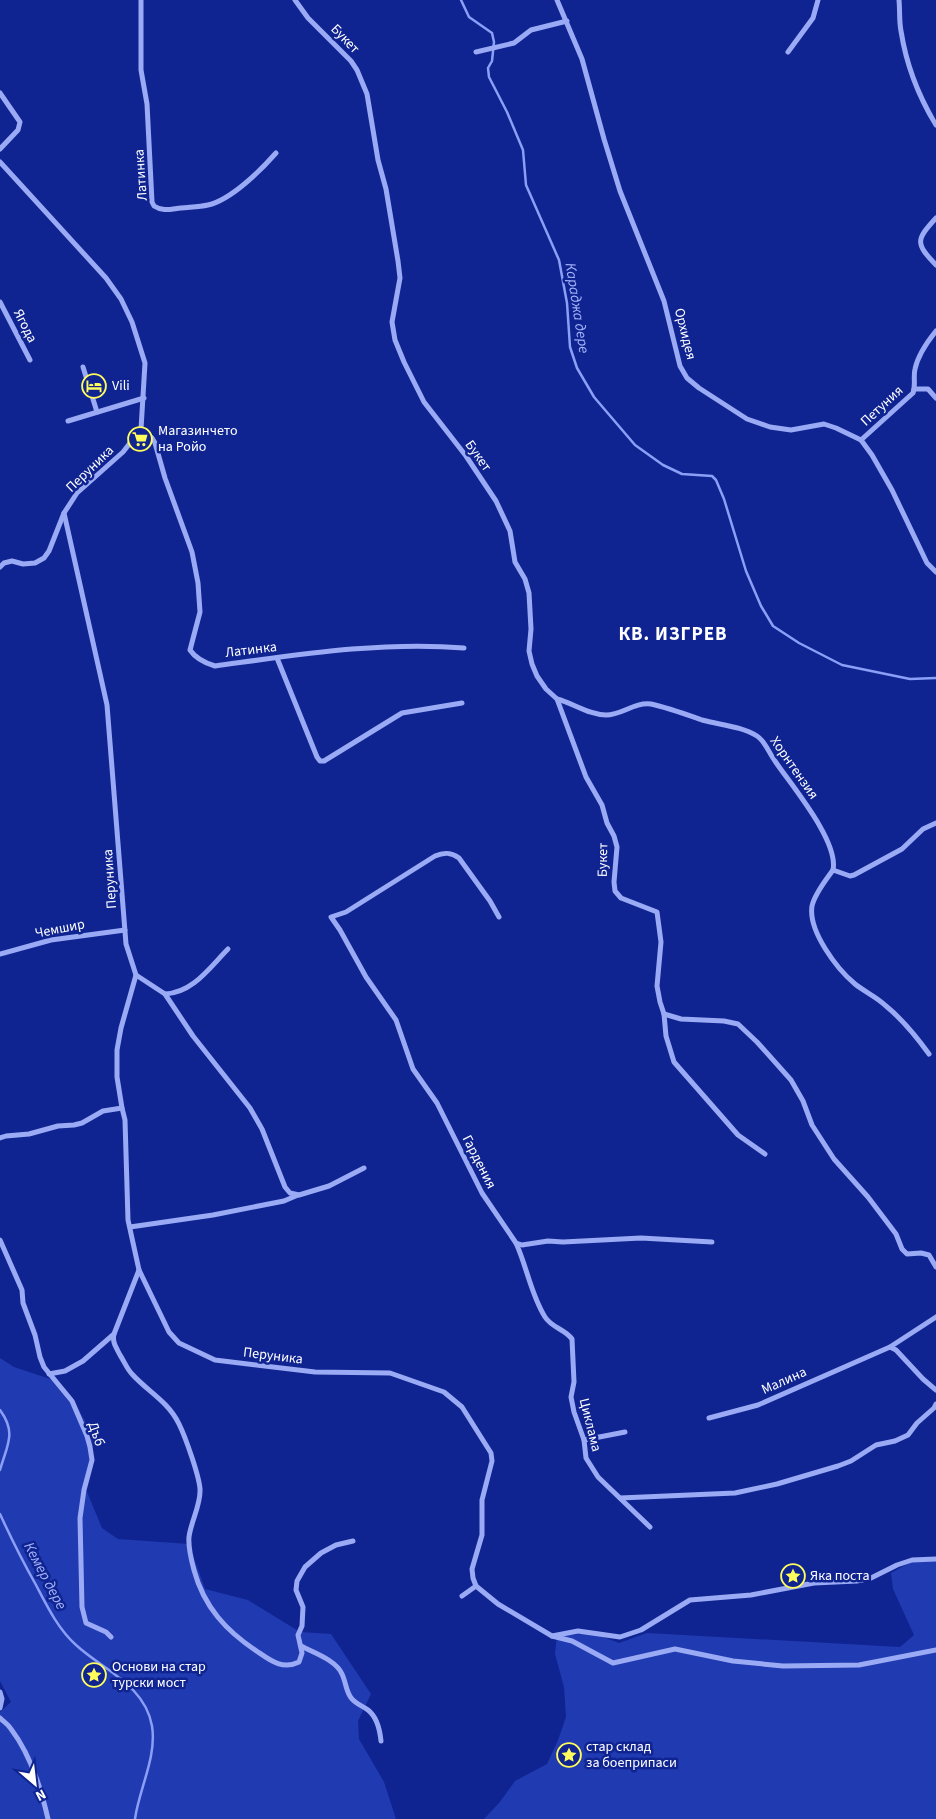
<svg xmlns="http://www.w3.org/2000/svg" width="936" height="1819" viewBox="0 0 936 1819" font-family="'Source Sans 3',sans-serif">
	<rect width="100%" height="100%" fill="#0f2491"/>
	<g fill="#203ab1">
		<polygon points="0,1358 14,1367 53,1380 73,1399 94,1438 85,1487 102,1528 118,1539 189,1544 205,1589 248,1600 300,1632 331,1634 371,1694 358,1721 359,1739 384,1782 396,1819 0,1819 0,1712 11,1702 0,1681"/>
		<polygon points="936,1558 936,1819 484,1819 499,1803 515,1781 547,1764 558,1740 566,1717 564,1687 555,1654 557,1636 593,1633 619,1643 647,1633 900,1647 914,1635 893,1589 891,1573 911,1562"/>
	</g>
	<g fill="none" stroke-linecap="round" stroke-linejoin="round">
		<g stroke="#8b9ff7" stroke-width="2.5">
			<polyline points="461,0 469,17 492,33 494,42 492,61 488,68 489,77 507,112 523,150 526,185 559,260 567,303 570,347 577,368 594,397 635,445 663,465 682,474 712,476 716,480 724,499 746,571 761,606 773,626 799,643 842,665 910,679 936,678"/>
			<path d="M0 1410C17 1433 7 1445 0 1470"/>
			<path d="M0 1514C11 1538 23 1562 36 1585 47 1606 58 1629 76 1645 103 1670 145 1685 152 1726 157 1757 139 1789 135 1819"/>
		</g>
		<g stroke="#9aaaf4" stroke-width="5">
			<path d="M141 0V70L147 104 152 202 154 206C163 212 171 209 181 208 190 207 199 207 208 205 231 200 261 170 276 153"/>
			<polyline points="295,0 308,18 351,61 357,70 367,94 378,160 386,189 398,261 400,278 392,322 395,340 404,362 424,402 466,456 496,501 510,531 515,562 525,579 529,593 531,629 529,651 532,664 537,676 546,689 557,699 586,777 602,805 607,823 614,836 617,847 614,882 615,891 621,898 657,912 661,942 657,986 660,1002 664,1014 666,1036 674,1062 738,1135 765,1154"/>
			<polyline points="557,0 582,59 604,139 620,191 664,301 680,366 687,378 699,388 747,419 770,427 791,430 824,424 836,428 861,440 872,455 892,490 927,563 936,572"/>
			<path d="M899 0C900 10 899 21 901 31 906 63 919 97 936 125"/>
			<polyline points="476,52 514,43 531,30 567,21"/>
			<polyline points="788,52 813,18 818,0"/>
			<polyline points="0,93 20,122 18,130 0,149"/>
			<polyline points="0,162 106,278 121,299 132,322 145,363 141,429 123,452 77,493 64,513 49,551 44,558 35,563 23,564 12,561 4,563 0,567"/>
			<path d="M936 218C916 240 915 243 936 265"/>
			<polyline points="0,302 30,360"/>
			<polyline points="83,367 97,412"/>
			<polyline points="914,389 928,389 936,398"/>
			<polyline points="68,421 144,398"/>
			<path d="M141 429 152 438 155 443 165 478 192 552 198 583 200 612 190 650C196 659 205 663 215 666 296 655 382 641 464 648"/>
			<path d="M861 440 913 393C916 385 913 377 915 369 918 355 927 342 936 331"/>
			<polyline points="64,513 107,705 126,944 136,975 165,994 193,1036 250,1108 262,1129 285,1187 290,1193 299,1195 329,1186 364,1168"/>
			<polyline points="277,658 317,757 320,761 324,761 402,713 462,703"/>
			<path d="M557 699C573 703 589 715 606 715 622 715 634 702 651 704 669 708 685 714 702 720 720 725 741 726 757 736 765 741 769 753 775 761 791 785 839 841 833 870L850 876 854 875 902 849 923 829 936 823"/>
			<path d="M833 870C826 880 815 893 812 906 808 931 837 969 855 984 865 992 877 997 886 1006 903 1020 916 1036 929 1054"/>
			<path d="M499 917 490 901 459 858C451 852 444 852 435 856L346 912 331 917 340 930 366 977 396 1020 413 1069 437 1103 482 1193 516 1243 522 1245 548 1241 563 1242 641 1238 712 1242"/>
			<polyline points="0,954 51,940 125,930"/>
			<polyline points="136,975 121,1028 117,1050 117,1077 122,1108 125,1120 128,1220 139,1270 169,1332 179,1343 215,1360 315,1372 390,1373 444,1392 462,1407 491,1453 492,1461 482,1500 482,1535 472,1569 473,1578 476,1586 498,1604 552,1636 572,1641 613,1663 675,1649 733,1661 783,1666 859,1665 936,1650"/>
			<path d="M165 994C193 993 210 967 228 949"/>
			<polyline points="664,1014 681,1019 724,1021 738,1024 757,1042 791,1080 803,1101 812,1125 834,1159 868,1197 896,1234 902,1249 907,1254 921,1253 929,1255 936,1267"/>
			<polyline points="0,1138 6,1136 29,1134 58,1126 74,1125 82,1123 103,1111 122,1108"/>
			<polyline points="130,1227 213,1215 284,1201 298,1195"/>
			<polyline points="0,1240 22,1290 23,1303 35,1335 40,1357 44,1367 72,1401 87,1436 90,1447 92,1460 84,1490 80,1518 82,1607 86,1623 106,1632 111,1637"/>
			<path d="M516 1243C527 1267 531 1295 545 1317 552 1328 565 1329 572 1339L574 1382 571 1397 574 1412 584 1440 586 1458 598 1477 650 1527"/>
			<path d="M114 1334C112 1342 116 1347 120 1355 124 1361 127 1369 132 1374 147 1391 168 1401 179 1424 185 1436 199 1475 200 1489 201 1505 191 1521 189 1537 188 1548 191 1559 194 1570 204 1607 226 1631 258 1652 271 1661 283 1670 299 1662L302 1653 298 1635 302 1626 303 1607 296 1590 297 1581 305 1567 321 1553 336 1545 353 1541"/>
			<polyline points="890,1347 936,1317"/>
			<polyline points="49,1374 65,1371 83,1361 114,1334 139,1270"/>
			<polyline points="709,1418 758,1405 890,1347 896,1350 923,1379 936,1390"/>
			<polyline points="584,1440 625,1432"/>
			<polyline points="620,1498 735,1493 777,1484 838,1466 851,1461 876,1445 895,1441 908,1435 917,1423 934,1408 936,1404"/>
			<polyline points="462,1596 476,1586"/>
			<polyline points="552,1636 578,1631 620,1637 641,1630 690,1600 751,1595 814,1583 857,1581 871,1578 897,1565 912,1560 936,1559"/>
			<path d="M301 1646C314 1653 336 1660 342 1674 346 1682 346 1693 352 1699 356 1704 363 1706 368 1710 377 1717 380 1731 381 1741"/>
			<polyline points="0,1692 2,1699 0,1708"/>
			<path d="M0 1718C4 1722 8 1724 11 1729 31 1755 41 1788 48 1819"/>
		</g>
	</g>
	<defs>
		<g id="hotel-ring" transform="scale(1.25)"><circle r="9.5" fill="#0f2491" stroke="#fffd5c" stroke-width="1.5"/><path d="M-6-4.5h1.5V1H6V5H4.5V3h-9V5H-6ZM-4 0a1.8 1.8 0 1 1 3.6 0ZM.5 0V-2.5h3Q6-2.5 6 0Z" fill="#fffd5c"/></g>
		<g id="supermarket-ring" transform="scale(1.25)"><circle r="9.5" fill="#0f2491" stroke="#fffd5c" stroke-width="1.5"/><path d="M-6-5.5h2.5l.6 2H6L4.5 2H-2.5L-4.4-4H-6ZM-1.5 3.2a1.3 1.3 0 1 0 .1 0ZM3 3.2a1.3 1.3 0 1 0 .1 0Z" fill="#fffd5c"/></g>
		<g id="sight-ring" transform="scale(1.25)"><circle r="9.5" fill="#0f2491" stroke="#fffd5c" stroke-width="1.5"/><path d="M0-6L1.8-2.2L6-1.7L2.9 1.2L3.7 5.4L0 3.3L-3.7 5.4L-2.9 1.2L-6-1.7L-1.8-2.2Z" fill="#fffd5c"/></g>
	</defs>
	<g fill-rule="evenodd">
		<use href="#hotel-ring" x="94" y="386"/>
		<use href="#supermarket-ring" x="140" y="439"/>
		<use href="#sight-ring" x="793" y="1576"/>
		<use href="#sight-ring" x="94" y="1675"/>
		<use href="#sight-ring" x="569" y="1755"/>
	</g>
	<g text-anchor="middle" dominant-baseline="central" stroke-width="5" stroke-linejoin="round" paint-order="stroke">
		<g font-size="14" fill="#fff" stroke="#0f2491">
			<text transform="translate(345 39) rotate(46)">Букет</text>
			<text transform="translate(141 175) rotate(-94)">Латинка</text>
			<text transform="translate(25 326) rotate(63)">Ягода</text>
			<text transform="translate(685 334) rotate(76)">Орхидея</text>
			<text transform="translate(882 406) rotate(-43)">Петуния</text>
			<text transform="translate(478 456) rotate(55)">Букет</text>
			<text transform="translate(90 469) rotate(-44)">Перуника</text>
			<text transform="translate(251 650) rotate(-7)">Латинка</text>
			<text transform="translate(794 768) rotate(55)">Хорнтензия</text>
			<text transform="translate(603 860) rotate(-89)">Букет</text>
			<text transform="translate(110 879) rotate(-94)">Перуника</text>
			<text transform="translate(60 929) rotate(-11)">Чемшир</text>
			<text transform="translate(479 1162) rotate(63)">Гардения</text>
			<text transform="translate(273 1356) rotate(7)">Перуника</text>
			<text transform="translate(784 1381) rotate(-24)">Малина</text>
			<text transform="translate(590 1425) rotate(76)">Циклама</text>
			<text transform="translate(96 1434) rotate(72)">Дъб</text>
		</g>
		<g font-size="14" fill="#fff" stroke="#0f2491" text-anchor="start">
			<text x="112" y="386">Vili</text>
			<text x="158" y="431">Магазинчето<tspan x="158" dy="16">на Ройо</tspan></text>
			<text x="810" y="1576">Яка поста</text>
			<text x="112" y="1667">Основи на стар<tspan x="112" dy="16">турски мост</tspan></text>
			<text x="586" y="1747">стар склад<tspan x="586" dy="16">за боеприпаси</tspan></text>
		</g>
		<g font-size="15" font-style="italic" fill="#a6b5fb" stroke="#0f2491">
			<text transform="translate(577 308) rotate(81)">Караджа дере</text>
			<text transform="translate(45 1576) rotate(62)">Кемер дере</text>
		</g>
		<g font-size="19" font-weight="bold" letter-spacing="1" fill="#fff" stroke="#0f2491">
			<text x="673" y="634">КВ. ИЗГРЕВ</text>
		</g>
	</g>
	<g transform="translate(35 1784) rotate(152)" stroke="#0f2491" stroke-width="4" paint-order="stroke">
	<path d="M0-4L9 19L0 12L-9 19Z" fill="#ffffff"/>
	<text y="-8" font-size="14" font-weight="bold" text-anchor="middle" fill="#ffffff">N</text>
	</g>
</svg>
